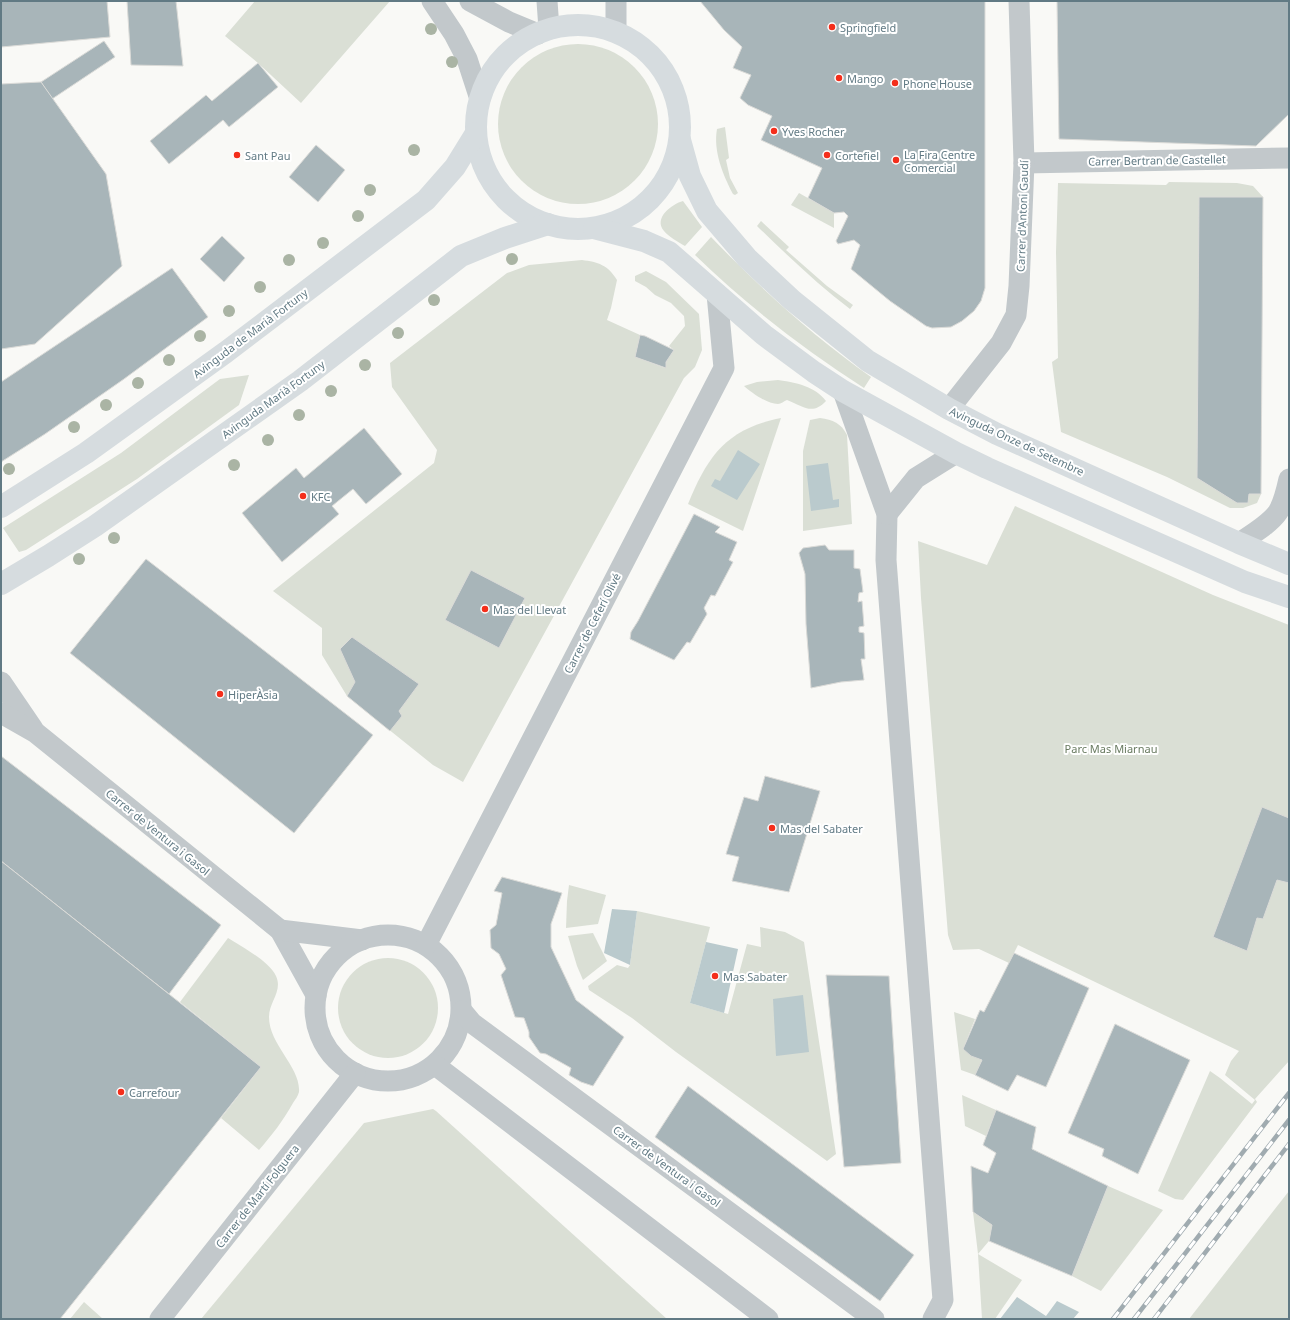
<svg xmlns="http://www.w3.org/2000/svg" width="1290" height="1320" viewBox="0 0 1290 1320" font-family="'Noto Sans',sans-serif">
	<rect width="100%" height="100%" fill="#f9f9f6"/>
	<g fill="#dadfd5">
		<polygon points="255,1 390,1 301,103 258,63 225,36"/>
		<circle cx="578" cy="124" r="80"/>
		<path d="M725 127 729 158 726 160 730 178 738 193 735 195 733 194C723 175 713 151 717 129Z"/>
		<polygon points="1169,182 1237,183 1253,186 1263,197 1199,197 1197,478 1237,503 1248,503 1249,494 1261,494 1257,503 1243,508 1230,508 1167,477 1061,432 1052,362 1058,358 1056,252 1058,183 1166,185"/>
		<polygon points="799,193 834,213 834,228 791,205"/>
		<path d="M683 201 702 227 685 246C678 242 669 237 664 231 653 218 672 204 683 201Z"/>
		<path d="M761 221 789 247 786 250 827 286 853 305 850 309C817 284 787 255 757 226Z"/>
		<path d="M711 237C760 288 813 336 871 377L864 388C804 349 746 305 695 255Z"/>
		<path d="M582 260C598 262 608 265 617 280L611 308 607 320 640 335 635 357 665 368 666 362 674 350 669 346 685 326 684 316 671 303 655 295 646 287 635 281V276L646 271 666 282 699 314 702 350 695 367 684 378 463 782 433 765 347 696 322 655V628L273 591 434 463 437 450 392 387 390 363 507 273 529 265Z"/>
		<polygon points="249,375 239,405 137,479 26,550 19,552 3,528 121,453 220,379"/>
		<path d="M778 380C795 382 816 387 826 401 812 416 803 406 787 400 784 401 781 404 778 404 767 404 752 393 744 386L757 382Z"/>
		<path d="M781 418 743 531 688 504C708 455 727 429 781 418Z"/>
		<path d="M820 418C833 420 841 423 847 435L852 524 803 531V451L810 420Z"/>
		<polygon points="1015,506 1213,595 1289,625 1289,1061 1255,1099 1257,1102 1183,1200 1175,1199 1158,1191 1210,1071 1220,1078 1252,1104 1255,1100 1225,1075 1231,1061 1239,1051 1018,945 1009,963 979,949 953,950 948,935 921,598 918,541 987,565"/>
		<polygon points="569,885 606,895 598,924 566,928 567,901"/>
		<polygon points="637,911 710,927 690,1003 728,1014 747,944 761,947 760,927 785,932 804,942 836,1154 827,1161 676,1052 632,1018 589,990 588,986 617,965 628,968 630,965"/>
		<polygon points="593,933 607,961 583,980 577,966 568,936"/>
		<path d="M228 938C242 947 269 961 276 976 283 991 269 1002 269 1017 269 1045 301 1067 299 1092 298 1096 295 1100 293 1103 283 1121 272 1135 259 1150L221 1118 261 1067 180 1002Z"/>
		<circle cx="388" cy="1008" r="50"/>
		<polygon points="954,1012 975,1019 963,1049 982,1060 975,1075 961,1070"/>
		<polygon points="962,1095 996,1110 986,1136 965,1126"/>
		<polygon points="433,1109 436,1111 667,1319 201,1319 364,1123"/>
		<polygon points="1108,1186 1163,1210 1101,1291 1072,1276"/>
		<polygon points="1289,1191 1289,1319 1189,1319"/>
		<polygon points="973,1212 992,1225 989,1241 978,1254 1022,1280 995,1319 982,1319 978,1254"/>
		<polygon points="84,1302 103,1319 70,1319"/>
	</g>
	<g fill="#bacacd">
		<polygon points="738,450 760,464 737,500 711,486 715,479 720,481"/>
		<polygon points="828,463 833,500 839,499 839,507 811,511 806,466"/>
		<polygon points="612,909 637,911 630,965 604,953"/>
		<polygon points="706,942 738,949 724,1013 690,1003"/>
		<polygon points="803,995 809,1052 776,1056 773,999"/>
		<polygon points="1017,1297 1046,1316 1057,1301 1079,1312 1073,1319 1000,1319"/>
	</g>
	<g fill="#a8b5b9" stroke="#dbdbd8">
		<polygon points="1,1 107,1 110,37 1,47"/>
		<polygon points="127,1 176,1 183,66 131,65"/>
		<polygon points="700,1 985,1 985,288 981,301 974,311 962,321 951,327 932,328 926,326 890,301 851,269 860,245 854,240 838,244 836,241 848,216 844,212 834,213 808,198 822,168 761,140 772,116 748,105 740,98 751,75 733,68 742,47 724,30"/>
		<polygon points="1057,1 1289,1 1289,114 1256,146 1059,139"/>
		<polygon points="104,41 115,57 52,99 41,82"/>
		<polygon points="258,63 278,87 229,127 223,120 169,164 150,141 206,95 212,101"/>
		<polygon points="41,82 106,174 122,266 35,344 1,349 1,84"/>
		<polygon points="316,145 345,170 318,202 289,177"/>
		<polygon points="1199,197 1263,197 1261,494 1249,494 1248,503 1237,503 1197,478"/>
		<polygon points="222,236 245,258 224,282 200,259"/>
		<polygon points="172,268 208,317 124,379 45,434 1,462 1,382"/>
		<polygon points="640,335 645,336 674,350 666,362 666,368 635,357"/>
		<polygon points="364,428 402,474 366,504 353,489 332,506 339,514 282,562 242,513 296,468 304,478"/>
		<polygon points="694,514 720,527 715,532 737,542 729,560 733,562 715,596 711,595 704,608 707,614 690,643 687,642 674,660 630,639 631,632 638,621"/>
		<polygon points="825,545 829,550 854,550 854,568 860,569 863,592 859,593 858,602 862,601 864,626 859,627 859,632 864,633 865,659 861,659 864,680 841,682 811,688 806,624 805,574 799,553 803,548"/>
		<polygon points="146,559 373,735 294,833 70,653"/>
		<polygon points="471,570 525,598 499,648 445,620"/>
		<polygon points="352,637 419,684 399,711 402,716 390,731 347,696 355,682 340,649"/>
		<polygon points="1,756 221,925 169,994 1,861"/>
		<polygon points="765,776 820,791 789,892 732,881 739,857 726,854 744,797 758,801"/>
		<polygon points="1262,807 1289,818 1289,883 1277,880 1263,919 1257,918 1247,951 1213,937"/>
		<polygon points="1,861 261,1067 60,1319 1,1319"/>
		<polygon points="502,877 562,893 551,924 551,947 576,1000 624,1037 593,1086 581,1082 569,1075 571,1068 546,1054 540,1053 529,1037 529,1032 524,1018 515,1017 501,975 506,969 499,954 491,948 490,930 496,925 502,893 494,891"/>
		<polygon points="1014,953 1089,988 1046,1087 1017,1075 1008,1091 975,1075 982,1060 971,1056 963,1049 980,1010 984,1012"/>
		<polygon points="826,975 889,976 901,1163 844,1167"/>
		<polygon points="1115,1024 1190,1060 1138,1174 1102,1156 1104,1149 1068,1133"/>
		<polygon points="688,1086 914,1255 880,1301 655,1137"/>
		<polygon points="996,1110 1036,1127 1032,1149 1108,1186 1072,1276 989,1241 992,1225 973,1212 971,1166 988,1173 996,1153 983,1145"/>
	</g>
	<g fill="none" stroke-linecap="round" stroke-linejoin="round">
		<g stroke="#c2c8cb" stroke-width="21">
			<polyline points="432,1 454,34 467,59 480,99"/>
			<polyline points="470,1 509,22 538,34"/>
			<polyline points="547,1 549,29"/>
			<polyline points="616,31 616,1"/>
			<polyline points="1024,163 1289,158"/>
			<polyline points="843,391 887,514 886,560 943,1300 933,1319"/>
			<polyline points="949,409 1001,343 1016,315 1019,286 1024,163 1019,1"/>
			<polyline points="887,514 916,478 956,453"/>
			<path d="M1239 543C1251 535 1270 524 1278 512 1283 504 1287 488 1289 479"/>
			<polyline points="1,682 33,729"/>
			<polyline points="1,713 36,733 280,930 316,995"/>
			<polyline points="280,930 362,940"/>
			<circle cx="388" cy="1008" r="73"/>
			<polyline points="426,945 724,368 717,294"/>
			<polyline points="462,1011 472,1023 874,1319"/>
			<polyline points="435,1065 768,1319"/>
			<polyline points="160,1319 355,1073"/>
		</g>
		<g stroke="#d6dcdf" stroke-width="22">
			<circle cx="578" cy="127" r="102"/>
			<polyline points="680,140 690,176 707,211 747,258 792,300 868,361 949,409 997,434 1239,543 1289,564"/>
			<polyline points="594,228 644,241 669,252 764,335 814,372 843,391 956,453 987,468 1245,582 1289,597"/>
			<polyline points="1,507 86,453 226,352 426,200 455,167 476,133"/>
			<polyline points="1,584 48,556 95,526 300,381 461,256 505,238 548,224"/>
		</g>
		<g stroke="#a0abb0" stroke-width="4.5">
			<g id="rail">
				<polyline points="1113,1319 1289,1093"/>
				<polyline points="1134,1319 1289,1120"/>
				<polyline points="1154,1319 1289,1144"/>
			</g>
		</g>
		<use href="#rail" stroke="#fff" stroke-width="3" stroke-dasharray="9" stroke-linecap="butt"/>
	</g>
	<g fill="#aab4a4">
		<circle cx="431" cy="29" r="6"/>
		<circle cx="452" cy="62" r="6"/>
		<circle cx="414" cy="150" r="6"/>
		<circle cx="370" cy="190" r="6"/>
		<circle cx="358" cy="216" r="6"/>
		<circle cx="323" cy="243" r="6"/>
		<circle cx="512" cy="259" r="6"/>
		<circle cx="289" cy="260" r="6"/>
		<circle cx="260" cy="287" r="6"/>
		<circle cx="434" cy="300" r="6"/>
		<circle cx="229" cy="311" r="6"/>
		<circle cx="398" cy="333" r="6"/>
		<circle cx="200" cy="336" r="6"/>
		<circle cx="169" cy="360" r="6"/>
		<circle cx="365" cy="365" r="6"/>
		<circle cx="138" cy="383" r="6"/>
		<circle cx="331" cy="391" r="6"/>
		<circle cx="106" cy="405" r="6"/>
		<circle cx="299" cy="415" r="6"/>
		<circle cx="74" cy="427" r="6"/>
		<circle cx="268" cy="440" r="6"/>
		<circle cx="234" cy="465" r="6"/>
		<circle cx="9" cy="469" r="6"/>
		<circle cx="114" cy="538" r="6"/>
		<circle cx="79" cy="559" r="6"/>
	</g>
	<g fill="#f42e1b" stroke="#fff" stroke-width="1.5">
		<circle cx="832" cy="27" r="4"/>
		<circle cx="839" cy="78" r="4"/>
		<circle cx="895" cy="83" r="4"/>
		<circle cx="774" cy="131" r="4"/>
		<circle cx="237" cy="155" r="4"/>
		<circle cx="827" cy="155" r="4"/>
		<circle cx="896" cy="160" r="4"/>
		<circle cx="303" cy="496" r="4"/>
		<circle cx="485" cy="609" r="4"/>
		<circle cx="220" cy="694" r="4"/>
		<circle cx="772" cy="828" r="4"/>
		<circle cx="715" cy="976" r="4"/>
		<circle cx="121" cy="1092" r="4"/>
	</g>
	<g text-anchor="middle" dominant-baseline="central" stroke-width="4" stroke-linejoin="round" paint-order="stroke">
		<g font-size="11" fill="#617a84" stroke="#fff" text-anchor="start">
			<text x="840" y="27">Springfield</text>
			<text x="847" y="78">Mango</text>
			<text x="903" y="83">Phone House</text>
			<text x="782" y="131">Yves Rocher</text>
			<text x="904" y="154">La Fira Centre<tspan x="904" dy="13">Comercial</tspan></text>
			<text x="245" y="155">Sant Pau</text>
			<text x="835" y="155">Cortefiel</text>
			<text x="311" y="496">KFC</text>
			<text x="493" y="609">Mas del Llevat</text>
			<text x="228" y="694">HiperÀsia</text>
			<text x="780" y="828">Mas del Sabater</text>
			<text x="723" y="976">Mas Sabater</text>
			<text x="129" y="1092">Carrefour</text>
		</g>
		<g font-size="11" fill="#617a84" stroke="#fff">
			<text transform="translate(1157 160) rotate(-1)">Carrer Bertran de Castellet</text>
			<text transform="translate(1022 216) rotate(-88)">Carrer d'Antoni Gaudí</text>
			<text transform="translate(250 333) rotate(-37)">Avinguda de Marià Fortuny</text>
			<text transform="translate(273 399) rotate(-36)">Avinguda Marià Fortuny</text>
			<text transform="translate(1017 441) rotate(25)">Avinguda Onze de Setembre</text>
			<text transform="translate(592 623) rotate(-63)">Carrer de Ceferí Olivé</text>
			<text transform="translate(158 832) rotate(39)">Carrer de Ventura i Gasol</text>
			<text transform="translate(667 1166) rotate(36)">Carrer de Ventura i Gasol</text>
			<text transform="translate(257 1196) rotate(-52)">Carrer de Martí Folguera</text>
		</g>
		<g font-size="11" fill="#697b61" stroke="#fff">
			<text x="1111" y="748">Parc Mas Miarnau</text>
		</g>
	</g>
	<rect width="1290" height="1320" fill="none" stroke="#617a84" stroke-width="4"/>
</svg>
